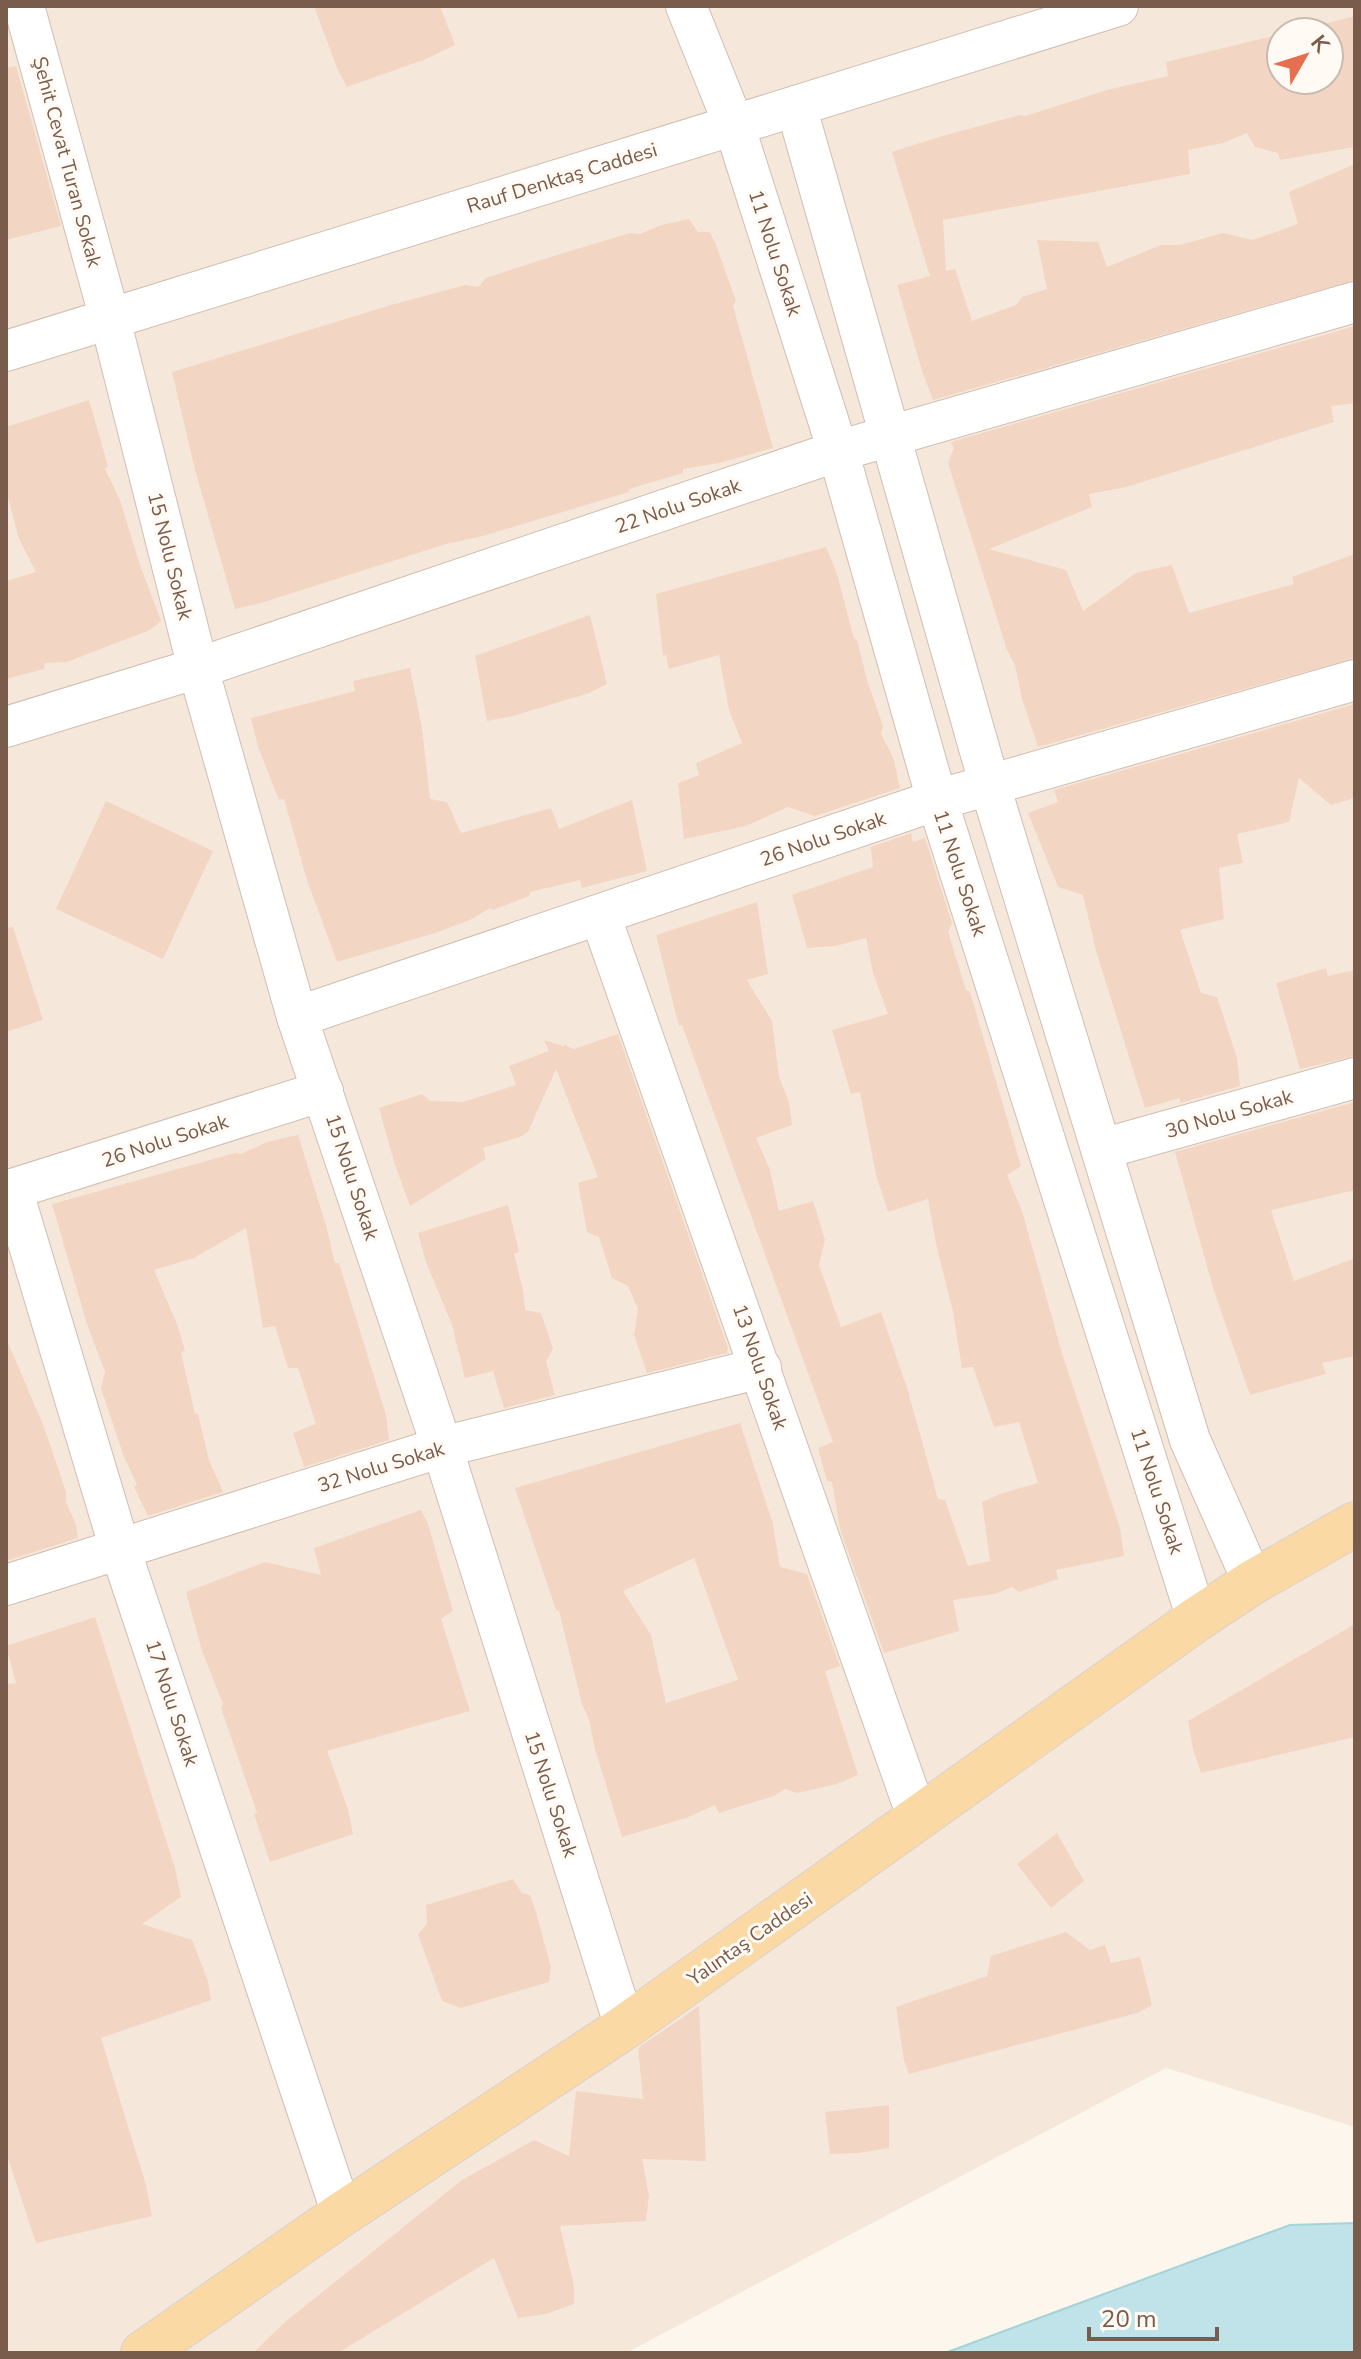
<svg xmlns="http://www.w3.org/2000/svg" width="1361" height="2359" viewBox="0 0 1361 2359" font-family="'Nunito Sans',sans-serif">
	<rect width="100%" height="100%" fill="#fdf6ec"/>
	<path fill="#f5e8da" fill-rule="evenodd" d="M6 6H1355V2127L1166 2068 626 2353H6ZM1281 32H1329V80H1281Z"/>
	<polygon fill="#bfe3e8" stroke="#a5d3da" stroke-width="2" points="1355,2223 1355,2353 945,2353 1290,2225"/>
	<g fill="#f3d5c3" fill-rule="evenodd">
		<polygon points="314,6 440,6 455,45 426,59 347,87 337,68"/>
		<polygon points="1355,16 1355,147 1280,160 1278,153 1255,147 1247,133 1223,143 1188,150 1190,174 943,220 946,271 955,269 972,321 1016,305 1022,297 1047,289 1037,240 1098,242 1107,267 1161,245 1180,245 1223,233 1253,240 1298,224 1289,192 1355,164 1355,280 933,400 922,371 897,285 930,276 892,152 942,136 1020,115 1025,116 1107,90 1168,76 1166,62 1281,34 1281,80 1329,80 1329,32 1291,32"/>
		<polygon points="16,66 61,226 6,240 6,68"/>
		<polygon points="689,219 698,232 710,232 716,245 736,301 733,306 773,448 719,463 683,469 683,473 629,489 629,492 483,536 446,544 261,603 235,609 195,470 172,372 391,305 465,285 478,287 486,278 547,258 630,233 640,234 661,225"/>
		<polygon points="1355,326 1355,403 1331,406 1334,422 1126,487 1089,494 1092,507 989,549 1066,570 1083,611 1136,573 1172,565 1189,613 1294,584 1292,577 1355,554 1355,658 1038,747 1022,699 1015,665 1007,650 948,463 954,448 951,442"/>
		<polygon points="89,400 108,466 105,469 120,500 140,565 161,621 150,630 67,662 45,663 44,669 6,679 6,581 36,572 19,539 6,490 6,427"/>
		<polygon points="826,547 837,574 854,639 857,640 868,683 883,726 881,734 893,757 900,788 815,816 788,807 746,826 684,839 678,783 699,775 696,763 742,743 729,710 719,655 669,669 666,655 663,656 656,594"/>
		<polygon points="590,615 607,684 589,693 513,716 487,721 475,656"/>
		<polygon points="410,668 422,728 430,799 447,802 461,833 551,808 559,829 632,800 647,871 582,888 580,880 530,892 529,896 493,910 490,908 470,920 435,933 337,962 307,880 284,799 279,800 258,747 251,718 355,691 353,681"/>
		<polygon points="1355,704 1355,798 1331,805 1299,778 1289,822 1237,834 1243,863 1219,868 1224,919 1180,930 1201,993 1217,997 1237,1058 1240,1086 1180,1103 1180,1098 1145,1108 1096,951 1083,895 1058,887 1028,813 1058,802 1054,790"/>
		<polygon points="106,801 213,851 163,959 56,909"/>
		<polygon points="911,833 913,842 925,838 952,923 948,932 966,990 970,992 1021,1166 1007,1175 1022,1211 1062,1353 1120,1528 1124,1556 1056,1570 1058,1579 1019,1592 1012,1587 995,1594 953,1600 959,1631 884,1653 840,1529 832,1482 827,1481 818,1448 833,1442 682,1025 679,1026 656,935 757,902 768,974 747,980 772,1021 779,1077 789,1102 792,1125 756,1138 770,1170 779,1211 813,1201 825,1240 819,1265 841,1327 881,1312 908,1391 938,1499 945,1500 968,1566 990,1561 982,1502 1000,1494 1038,1483 1019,1422 994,1427 973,1367 962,1368 953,1312 936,1244 928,1199 888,1212 876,1175 860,1092 851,1094 832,1030 888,1014 873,973 866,938 835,946 807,948 792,895 873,867 871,847"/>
		<polygon points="13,927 43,1020 6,1032 6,928"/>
		<polygon points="1326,968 1328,976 1355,970 1355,1056 1300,1069 1276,983"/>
		<polygon points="618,1034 728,1348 727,1353 647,1373 634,1335 638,1309 628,1286 612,1278 599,1237 587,1232 578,1183 598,1177 556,1069 528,1132 520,1137 483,1148 486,1159 410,1206 394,1162 379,1108 422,1094 430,1101 463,1102 516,1085 509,1066 549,1051 544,1040 563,1046 567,1044 566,1046 574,1049"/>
		<polygon points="1355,1102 1355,1190 1271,1210 1294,1281 1355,1258 1355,1356 1322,1363 1326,1374 1250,1395 1214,1291 1175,1152"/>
		<polygon points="298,1135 326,1225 335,1263 339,1263 386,1415 389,1440 304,1467 293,1433 316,1424 298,1368 288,1368 275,1326 263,1328 246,1228 194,1258 154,1270 177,1324 185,1351 181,1352 195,1414 198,1414 209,1460 223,1492 148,1516 134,1487 137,1485 124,1457 101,1388 105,1372 87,1324 52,1204 235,1153 241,1154 267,1142"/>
		<polygon points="508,1205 519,1252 514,1254 523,1289 525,1310 541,1313 553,1349 546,1361 555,1395 504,1408 493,1371 465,1378 452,1325 426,1262 418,1233"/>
		<polygon points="6,1338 44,1427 66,1492 66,1502 76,1525 78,1538 6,1561"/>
		<path d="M740 1423 773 1524 780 1567 807 1574 840 1666 825 1671 858 1775 837 1784 797 1793 785 1789 774 1796 719 1813 715 1805 686 1818 622 1837 595 1749 589 1720 582 1704 559 1611 556 1610 515 1488ZM694 1558 738 1680 666 1703 651 1635 623 1591Z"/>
		<polygon points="421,1510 428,1524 453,1611 441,1619 470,1711 327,1751 348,1809 353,1834 270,1862 254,1814 257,1813 221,1708 223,1704 202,1651 186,1592 265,1562 321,1575 314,1548"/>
		<polygon points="95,1617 175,1868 181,1897 142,1924 192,1940 208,1981 211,2000 101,2038 146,2185 152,2216 36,2243 6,2152 6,1684 16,1683 6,1646"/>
		<polygon points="1355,1624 1355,1737 1201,1773 1193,1749 1188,1721"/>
		<polygon points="1057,1833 1084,1881 1051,1908 1017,1864"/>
		<polygon points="513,1879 522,1893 530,1895 536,1912 551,1967 549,1982 461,2008 442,2001 418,1934 427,1924 426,1905"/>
		<polygon points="1066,1932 1090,1950 1105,1945 1111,1963 1140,1957 1152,2005 1137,2013 909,2074 904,2060 896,2007 987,1976 991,1956"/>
		<polygon points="699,2006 706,2161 642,2159 649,2195 646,2221 560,2226 574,2286 574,2304 546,2314 518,2318 494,2258 338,2353 253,2353 284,2323 462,2180 534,2140 569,2156 576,2091 643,2099 638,2048"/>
		<polygon points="889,2105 889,2148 859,2153 830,2154 825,2112"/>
	</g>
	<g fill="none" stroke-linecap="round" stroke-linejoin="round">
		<g stroke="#d1beb0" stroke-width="42">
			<g id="minor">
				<polyline points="24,6 110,319 198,668 297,1017 442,1447 625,2027"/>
				<polyline points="686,6 734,125 838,451 937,800 1197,1619"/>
				<polyline points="796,106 990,786 1190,1440 1253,1582"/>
				<polyline points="6,351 1118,6"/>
				<polyline points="6,727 198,668 838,451 1355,302"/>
				<polyline points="600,915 918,1819"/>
				<polyline points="297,1017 937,800 1355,680"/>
				<polyline points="1102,1149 1355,1078"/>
				<polyline points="12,1189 120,1549 342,2214"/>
				<polyline points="6,1191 323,1091"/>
				<polyline points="6,1585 442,1447 761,1368"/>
			</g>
		</g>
		<g stroke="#dad1cd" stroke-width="46">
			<polyline id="major" points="143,2353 342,2214 625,2027 1197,1619 1253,1582 1355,1524"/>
		</g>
		<use href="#minor" stroke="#fff" stroke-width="40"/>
		<use href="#major" stroke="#fbd9a5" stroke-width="44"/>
	</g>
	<g text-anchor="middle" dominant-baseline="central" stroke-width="6" stroke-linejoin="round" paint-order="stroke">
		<g font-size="20" fill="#7a5c4d" stroke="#fffaf3">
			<text transform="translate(67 162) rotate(75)">Şehit Cevat Turan Sokak</text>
			<text transform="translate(562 178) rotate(-17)">Rauf Denktaş Caddesi</text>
			<text transform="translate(775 253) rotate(72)">11 Nolu Sokak</text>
			<text transform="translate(678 506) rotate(-19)">22 Nolu Sokak</text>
			<text transform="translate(170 556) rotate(76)">15 Nolu Sokak</text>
			<text transform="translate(823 839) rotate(-19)">26 Nolu Sokak</text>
			<text transform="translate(960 873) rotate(72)">11 Nolu Sokak</text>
			<text transform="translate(1229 1114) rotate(-16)">30 Nolu Sokak</text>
			<text transform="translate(165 1141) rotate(-18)">26 Nolu Sokak</text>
			<text transform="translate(352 1177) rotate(72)">15 Nolu Sokak</text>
			<text transform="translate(760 1367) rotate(71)">13 Nolu Sokak</text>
			<text transform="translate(381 1467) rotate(-17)">32 Nolu Sokak</text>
			<text transform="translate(1157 1491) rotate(72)">11 Nolu Sokak</text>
			<text transform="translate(172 1703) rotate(72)">17 Nolu Sokak</text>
			<text transform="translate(551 1794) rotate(72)">15 Nolu Sokak</text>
			<text transform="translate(750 1939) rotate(-35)">Yalıntaş Caddesi</text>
		</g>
	</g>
	<rect width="1361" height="2359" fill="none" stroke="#7a5c4d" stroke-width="16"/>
	<g transform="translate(1305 56) rotate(51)"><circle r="38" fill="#fffaf3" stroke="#cabbb1" stroke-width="2"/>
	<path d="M0-6L14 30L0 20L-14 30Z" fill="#e76f51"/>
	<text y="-12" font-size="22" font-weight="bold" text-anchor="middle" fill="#7a5c4d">K</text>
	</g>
	<path d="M1089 2327v12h128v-12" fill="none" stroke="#7a5c4d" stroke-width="4"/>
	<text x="1101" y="2327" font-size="24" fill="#7a5c4d" stroke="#fffaf3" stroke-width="6" paint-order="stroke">20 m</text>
</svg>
